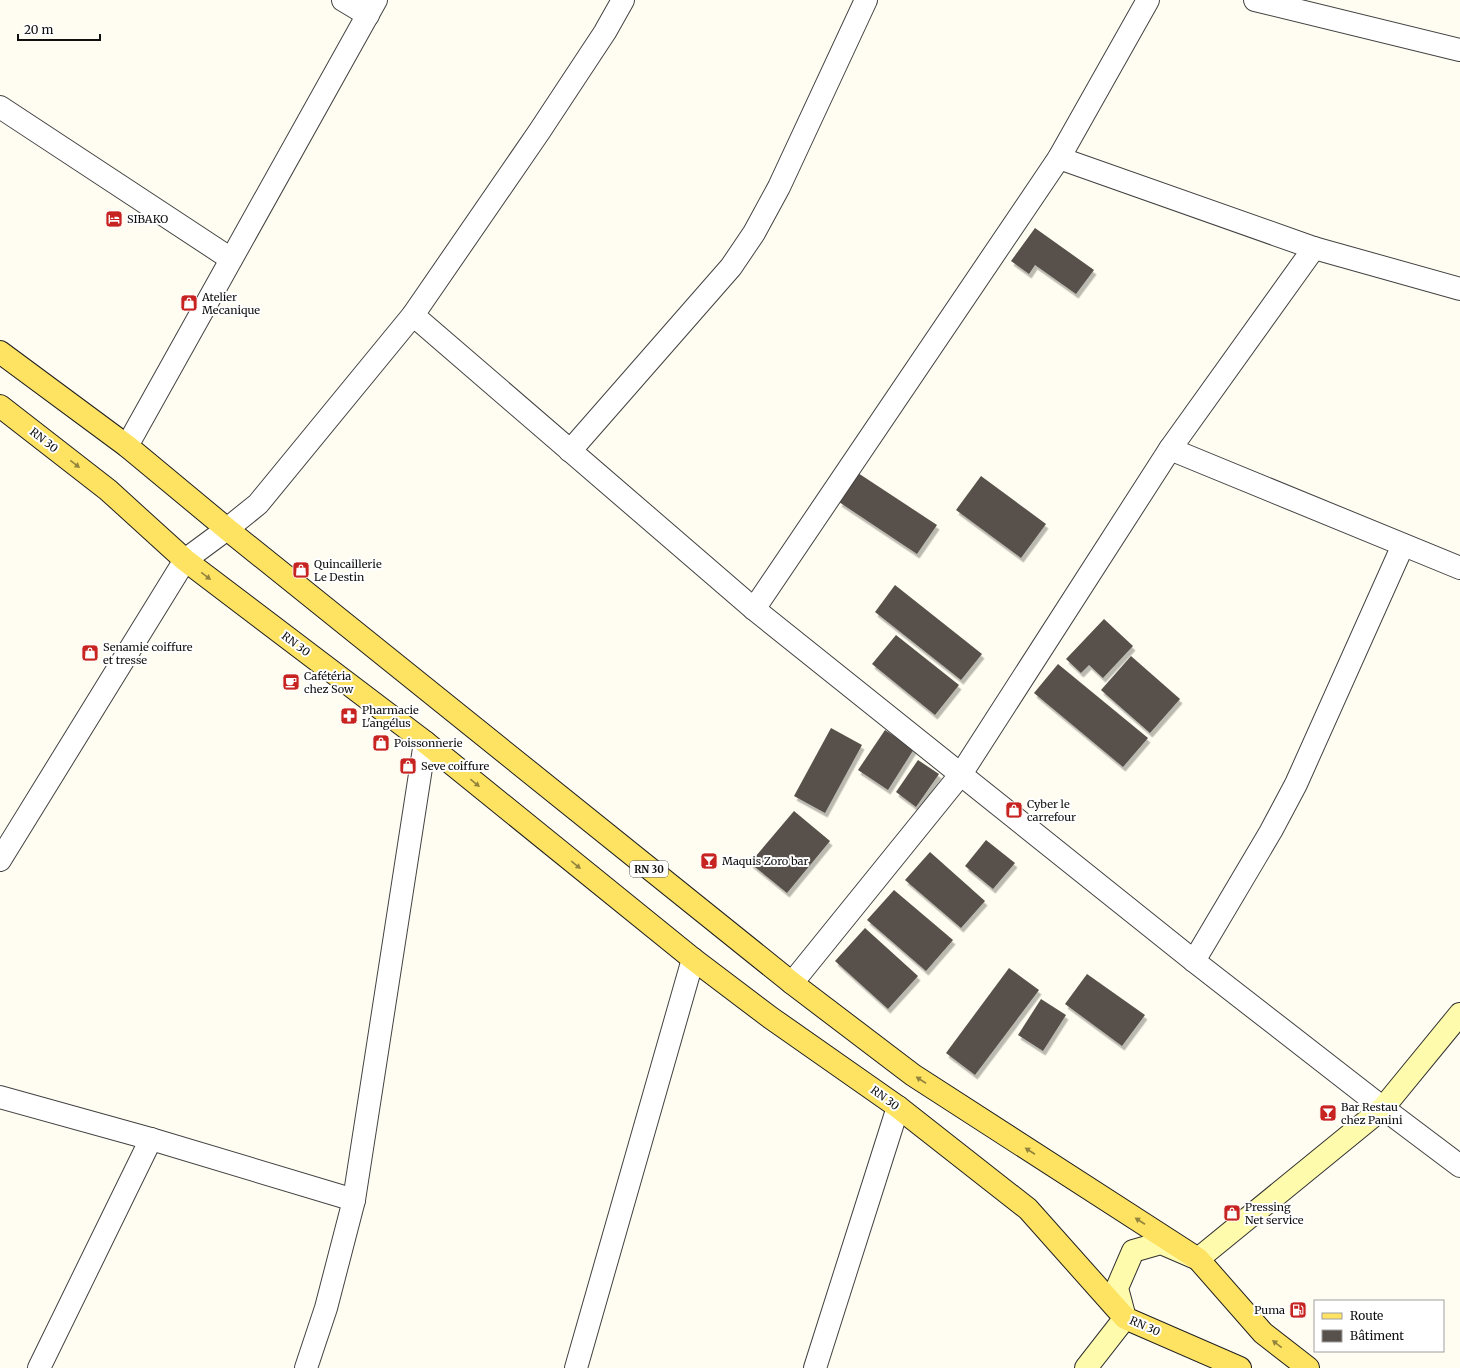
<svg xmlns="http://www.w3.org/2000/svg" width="1460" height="1368" viewBox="0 0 1460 1368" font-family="Merriweather,serif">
	<defs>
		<filter id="shadow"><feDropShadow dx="2.5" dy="4.5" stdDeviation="0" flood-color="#0004"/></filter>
	</defs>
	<rect width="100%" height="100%" fill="#fffdf1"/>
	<g fill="#58514b" filter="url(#shadow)">
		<polygon points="1035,228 1094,270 1076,294 1035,265 1029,274 1011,261"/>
		<polygon points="858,473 937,525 917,554 839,502"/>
		<polygon points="981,476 1046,524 1021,558 956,510"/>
		<polygon points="895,585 982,654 961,680 875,612"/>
		<polygon points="1104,619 1133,646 1103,678 1089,665 1081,673 1066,659"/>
		<polygon points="896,635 959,685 935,715 872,664"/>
		<polygon points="1131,656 1180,699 1150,733 1101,690"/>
		<polygon points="1058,664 1148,738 1123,767 1034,693"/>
		<polygon points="831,728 862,745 825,813 794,796"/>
		<polygon points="885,730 914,749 888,790 858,770"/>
		<polygon points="918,760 939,774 916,807 896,792"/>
		<polygon points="794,811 830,841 787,893 750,863"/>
		<polygon points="986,840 1015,863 993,889 965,866"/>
		<polygon points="930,852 985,901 961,928 905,880"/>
		<polygon points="894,890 953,940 926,971 867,920"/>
		<polygon points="865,928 918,976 888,1009 835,961"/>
		<polygon points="1009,968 1039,990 975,1075 946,1053"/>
		<polygon points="1087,974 1145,1015 1122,1046 1065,1004"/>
		<polygon points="1041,999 1066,1015 1043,1051 1018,1035"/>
	</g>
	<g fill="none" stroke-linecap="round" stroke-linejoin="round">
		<g stroke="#424242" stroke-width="24">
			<g id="street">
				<polyline points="343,0 368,15"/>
				<polyline points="1255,0 1460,50"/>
				<polyline points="0,107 231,259"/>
				<polyline points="1059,158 1314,248 1460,289"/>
				<polyline points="413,315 754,609 1194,961 1383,1108 1460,1166"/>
				<polyline points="127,446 376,0"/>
				<polyline points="1170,449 1460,568"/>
				<polyline points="570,451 731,267 754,233 779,187 866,0"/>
				<polyline points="754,609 1059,158 1148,0"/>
				<polyline points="0,860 185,560 227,529 258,504 413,315 539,132 605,32 623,0"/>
				<polyline points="1194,961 1271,831 1296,784 1403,545"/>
				<polyline points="792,983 961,774 1170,449 1314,248"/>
				<polyline points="0,1097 151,1139 354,1200"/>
				<polyline points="39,1368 151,1139"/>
				<polyline points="306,1368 326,1308 354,1200 425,742"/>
				<polyline points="576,1368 693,959"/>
				<polyline points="815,1368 898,1107"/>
			</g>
		</g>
		<g stroke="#313131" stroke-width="24">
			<polyline id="secondary" points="1086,1368 1125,1318 1117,1288 1133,1251 1161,1243 1198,1259 1383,1108 1460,1014"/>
		</g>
		<g stroke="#202020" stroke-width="24">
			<g id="primary">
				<polyline points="0,352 127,446 227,529 792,983 913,1075 1198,1259 1263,1333 1308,1368"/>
				<polyline points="0,406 108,490 185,560 425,742 693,959 771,1018 898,1107 1028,1209 1125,1318 1240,1368"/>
			</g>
		</g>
		<use href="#street" stroke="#fff" stroke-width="22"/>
		<use href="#secondary" stroke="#fffbac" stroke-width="22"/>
		<use href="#primary" stroke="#fee362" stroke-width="22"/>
	</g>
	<defs><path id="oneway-solid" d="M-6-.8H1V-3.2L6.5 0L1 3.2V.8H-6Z"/></defs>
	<g fill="#92843d">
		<use href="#oneway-solid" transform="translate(75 464) rotate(38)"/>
		<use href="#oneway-solid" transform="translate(206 576) rotate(37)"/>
		<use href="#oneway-solid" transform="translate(475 783) rotate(39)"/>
		<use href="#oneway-solid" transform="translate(576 865) rotate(39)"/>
		<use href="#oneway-solid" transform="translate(921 1080) rotate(-147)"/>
		<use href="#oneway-solid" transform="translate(1030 1151) rotate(-147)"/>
		<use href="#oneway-solid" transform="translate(1140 1221) rotate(-147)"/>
		<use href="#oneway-solid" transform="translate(1277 1344) rotate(-142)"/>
	</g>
	<defs>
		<g id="hotel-square" transform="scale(0.9)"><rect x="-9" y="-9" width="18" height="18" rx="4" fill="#c72320" stroke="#fff"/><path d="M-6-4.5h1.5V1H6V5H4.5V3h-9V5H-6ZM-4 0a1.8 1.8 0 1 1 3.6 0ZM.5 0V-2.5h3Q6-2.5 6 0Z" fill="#fff"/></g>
		<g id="shop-square" transform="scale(0.9)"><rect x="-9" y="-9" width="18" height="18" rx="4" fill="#c72320" stroke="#fff"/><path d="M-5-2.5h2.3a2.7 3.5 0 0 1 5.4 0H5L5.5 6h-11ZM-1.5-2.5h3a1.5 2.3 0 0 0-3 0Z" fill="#fff"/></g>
		<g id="cafe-square" transform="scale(0.9)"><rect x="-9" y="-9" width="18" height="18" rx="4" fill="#c72320" stroke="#fff"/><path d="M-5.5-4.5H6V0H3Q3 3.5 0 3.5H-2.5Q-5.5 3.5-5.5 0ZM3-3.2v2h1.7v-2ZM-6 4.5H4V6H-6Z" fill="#fff"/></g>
		<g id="pharmacy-square" transform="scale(0.9)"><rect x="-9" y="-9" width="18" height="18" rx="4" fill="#c72320" stroke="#fff"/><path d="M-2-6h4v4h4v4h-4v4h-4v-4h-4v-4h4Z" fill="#fff"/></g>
		<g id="bar-square" transform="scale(0.9)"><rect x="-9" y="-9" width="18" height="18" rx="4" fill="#c72320" stroke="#fff"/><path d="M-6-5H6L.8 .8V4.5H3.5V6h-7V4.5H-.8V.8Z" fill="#fff"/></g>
		<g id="fuel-square" transform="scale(0.9)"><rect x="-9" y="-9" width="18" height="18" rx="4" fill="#c72320" stroke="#fff"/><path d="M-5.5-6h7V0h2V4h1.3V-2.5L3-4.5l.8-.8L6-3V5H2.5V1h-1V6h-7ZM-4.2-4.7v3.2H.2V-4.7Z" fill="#fff"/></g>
	</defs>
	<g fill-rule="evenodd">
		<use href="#hotel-square" x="114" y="219"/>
		<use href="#shop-square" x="189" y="303"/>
		<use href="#shop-square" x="301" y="570"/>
		<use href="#shop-square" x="90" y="653"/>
		<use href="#cafe-square" x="291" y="682"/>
		<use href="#pharmacy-square" x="349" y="716"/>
		<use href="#shop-square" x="381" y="743"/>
		<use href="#shop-square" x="408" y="766"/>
		<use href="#shop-square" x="1014" y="810"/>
		<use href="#bar-square" x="709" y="861"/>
		<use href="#bar-square" x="1328" y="1113"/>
		<use href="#shop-square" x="1232" y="1213"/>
		<use href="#fuel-square" x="1298" y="1310"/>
	</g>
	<g text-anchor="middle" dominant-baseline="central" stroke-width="4" stroke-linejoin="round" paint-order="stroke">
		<rect fill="#fff" stroke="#575757" stroke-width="1" x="630" y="861" width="38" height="16" rx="3"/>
		<g font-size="10" font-weight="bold" fill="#0f0f0f">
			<text x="649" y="869">RN 30</text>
		</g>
		<g font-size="11" fill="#0f0f0f" stroke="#fff" text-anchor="start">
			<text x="127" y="219">SIBAKO</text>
			<text x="202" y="297">Atelier<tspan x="202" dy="13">Mecanique</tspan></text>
			<text x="314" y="564">Quincaillerie<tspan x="314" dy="13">Le Destin</tspan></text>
			<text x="103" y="647">Senamie coiffure<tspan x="103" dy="13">et tresse</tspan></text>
			<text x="304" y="676">Cafétéria<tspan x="304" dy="13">chez Sow</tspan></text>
			<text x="362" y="710">Pharmacie<tspan x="362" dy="13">L'angélus</tspan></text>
			<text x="394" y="743">Poissonnerie</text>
			<text x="421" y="766">Seve coiffure</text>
			<text x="1027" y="804">Cyber le<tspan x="1027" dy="13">carrefour</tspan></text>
			<text x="722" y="861">Maquis Zoro bar</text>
			<text x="1341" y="1107">Bar Restau<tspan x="1341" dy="13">chez Panini</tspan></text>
			<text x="1245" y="1207">Pressing<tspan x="1245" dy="13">Net service</tspan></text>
			<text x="1285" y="1310" text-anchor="end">Puma</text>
		</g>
		<g font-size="11" fill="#0f0f0f" stroke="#fff">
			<text transform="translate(44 440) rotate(38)">RN 30</text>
			<text transform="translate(296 644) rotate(37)">RN 30</text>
			<text transform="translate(885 1098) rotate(36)">RN 30</text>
			<text transform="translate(1145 1326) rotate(24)">RN 30</text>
		</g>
	</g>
	<rect x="1314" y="1300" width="130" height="52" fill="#ffffff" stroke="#9f9f9f"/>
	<rect x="1322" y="1313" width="20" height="6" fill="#fee362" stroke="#9f9f9f"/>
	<text x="1350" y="1320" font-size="12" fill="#0f0f0f">Route</text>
	<rect x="1322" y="1330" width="20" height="12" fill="#58514b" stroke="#9f9f9f"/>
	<text x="1350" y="1340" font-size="12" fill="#0f0f0f">Bâtiment</text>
	<path d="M18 34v6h82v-6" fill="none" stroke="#0f0f0f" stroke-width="2"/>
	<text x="24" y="34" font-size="12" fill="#0f0f0f" stroke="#ffffff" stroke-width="3" paint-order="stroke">20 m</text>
</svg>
